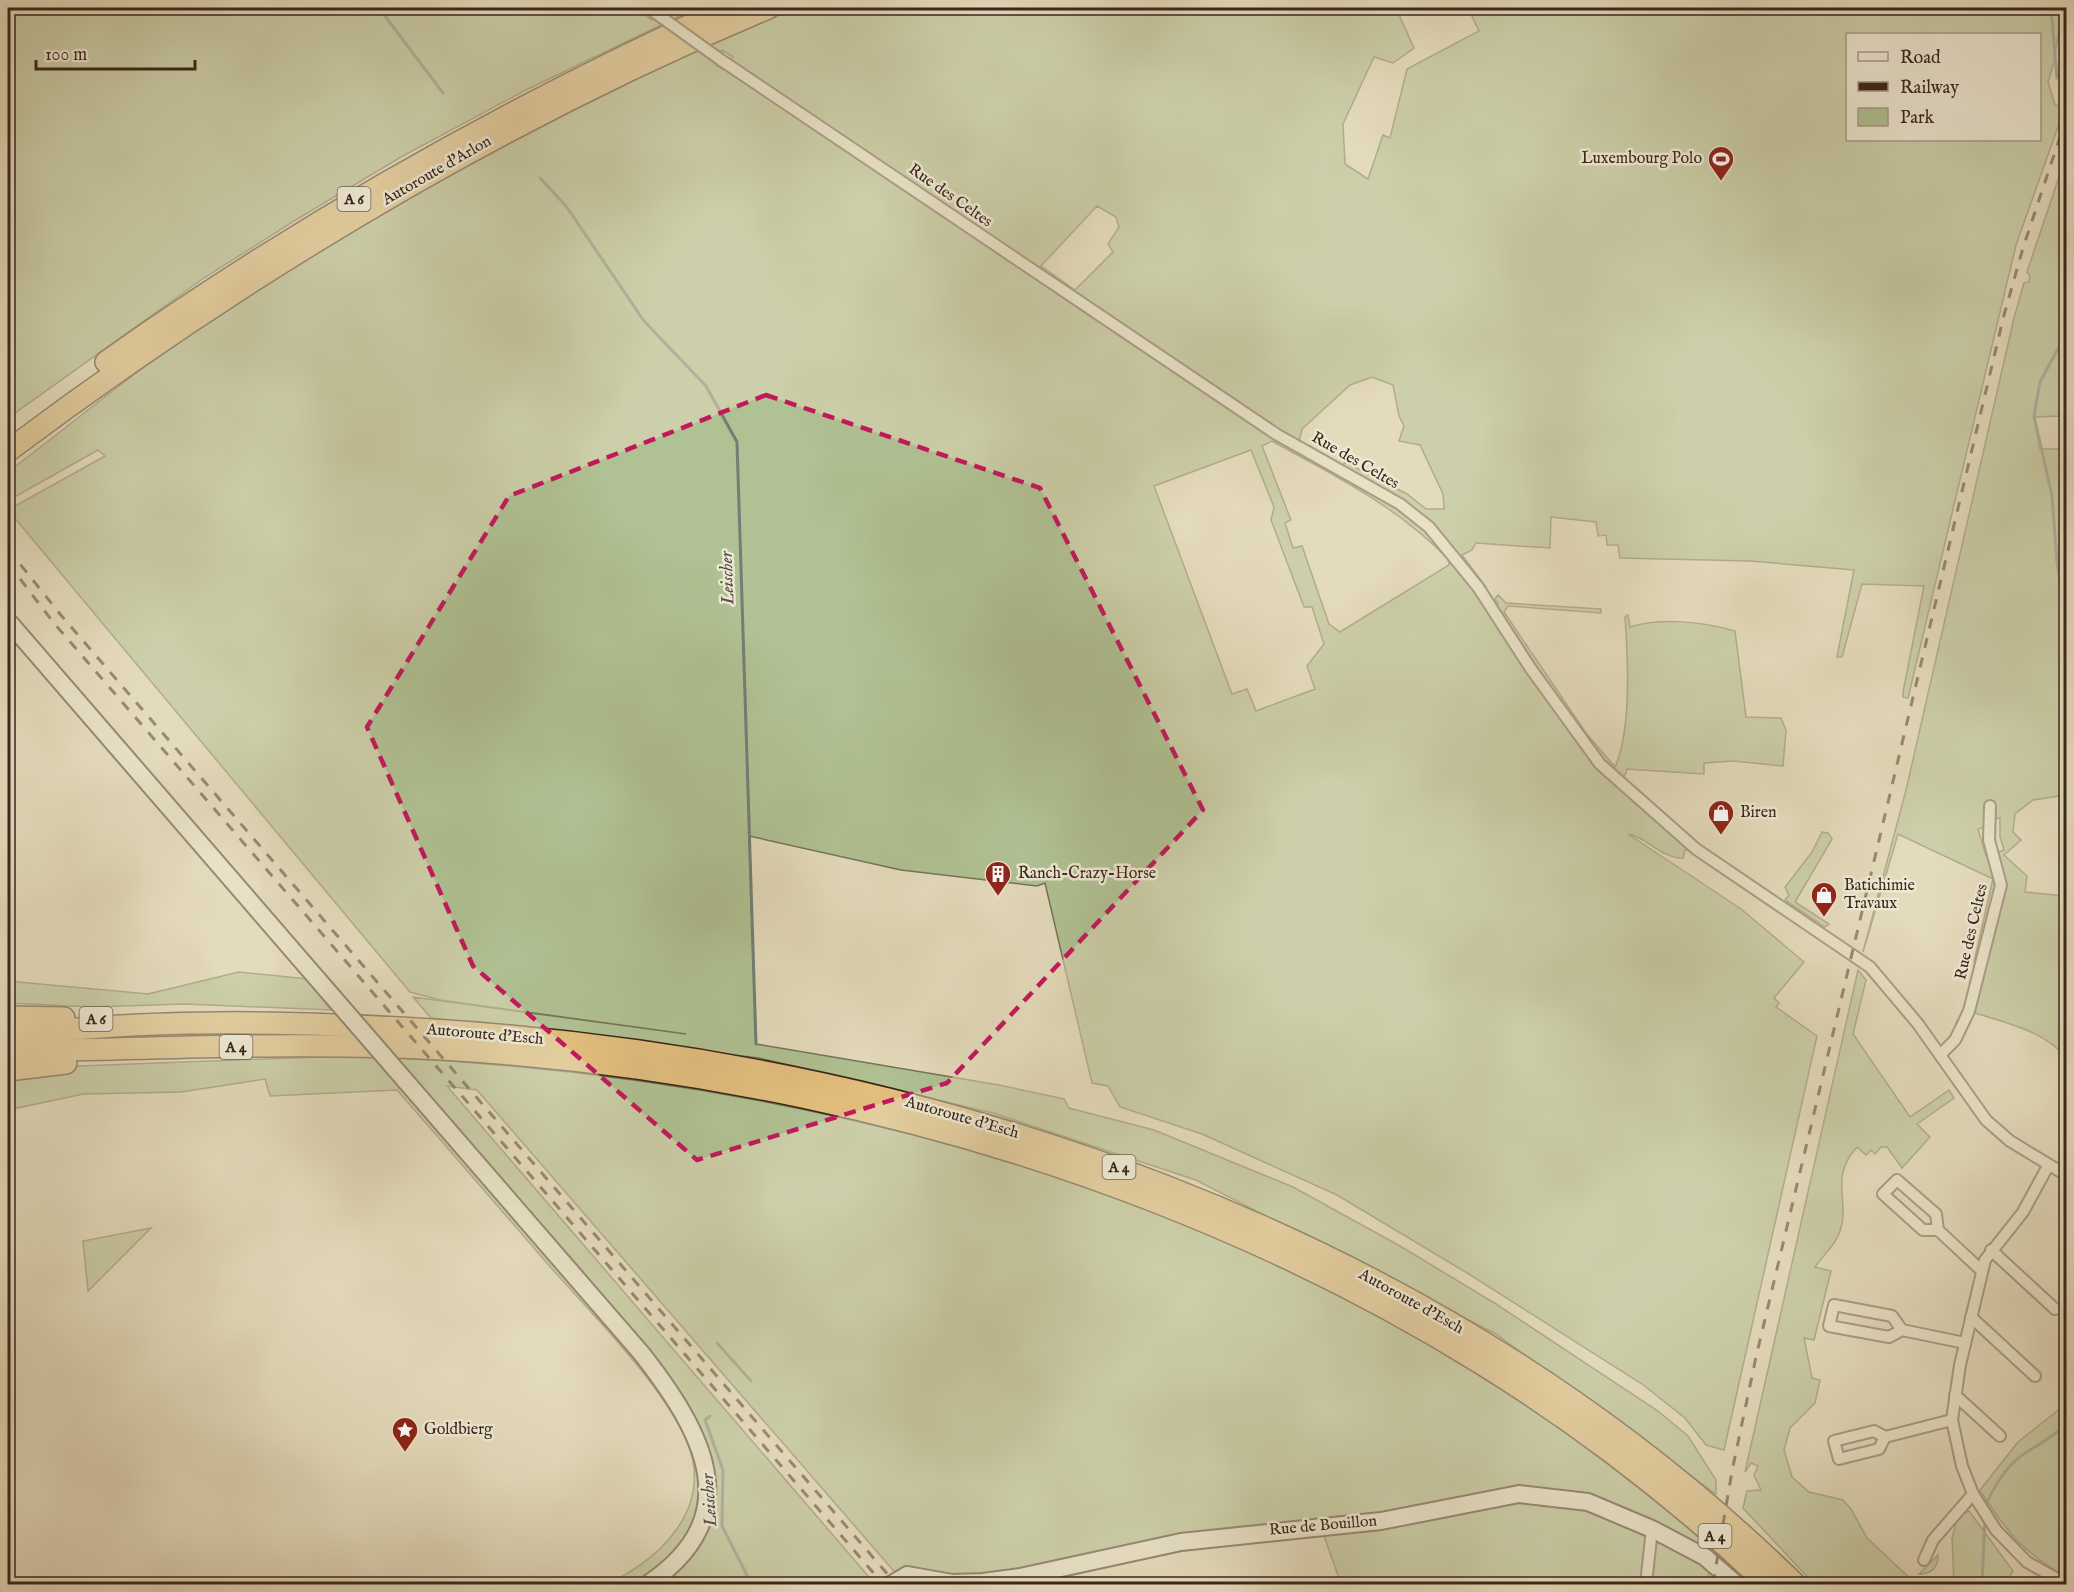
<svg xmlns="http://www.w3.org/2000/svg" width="2074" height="1592" viewBox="0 0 2074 1592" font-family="'IM FELL English',serif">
	<rect width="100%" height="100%" fill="#e4dbbc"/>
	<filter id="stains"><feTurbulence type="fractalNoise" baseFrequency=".00333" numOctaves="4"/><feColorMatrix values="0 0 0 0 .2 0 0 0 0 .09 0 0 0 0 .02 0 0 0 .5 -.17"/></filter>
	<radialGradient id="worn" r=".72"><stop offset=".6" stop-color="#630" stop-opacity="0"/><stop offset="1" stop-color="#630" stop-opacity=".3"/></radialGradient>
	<g fill="#b0c193" stroke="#767457" stroke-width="1.5" fill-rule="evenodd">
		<polygon points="8,8 651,8 646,16 652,20 664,9 662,8 696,8 524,91 401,157 294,221 204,278 8,418"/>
		<path d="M798 8H1396L1414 48 1393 63 1374 57 1343 124 1345 164 1368 179 1383 135 1390 138 1407 69 1479 31 1468 8H2062L2054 62 2048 82 2055 105 2065 107 2016 245 1908 698 1903 697V692L1924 586 1862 584 1842 657H1837L1854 570 1750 561 1620 558 1618 545H1607L1606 535 1598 536 1596 522 1551 517 1550 548 1476 543 1472 550 1462 555 1486 587H1479L1493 610 1498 604 1495 599 1498 595 1506 603 1601 609V613L1508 606 1504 612 1586 733 1615 767C1632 730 1628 658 1625 617L1628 615 1630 627C1661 617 1704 622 1735 631L1746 717 1781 718 1786 730 1783 766 1733 761 1704 763V774L1627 769 1625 775 1617 781 1696 849 1685 850 1683 858C1662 859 1647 837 1628 834L1741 909 1804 962 1774 998 1779 1003 1776 1007 1817 1036 1724 1450 1706 1445 1685 1418 1642 1384 1472 1276 1337 1195 1202 1134 1120 1107 1108 1086 1092 1083 1045 883 1037 886 901 870 749 836 756 1044 999 1085 1064 1099 1069 1108 1154 1130 1293 1187 1400 1246 1496 1304 1658 1411 1688 1436 1716 1480V1494L1496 1334 1196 1180 993 1113 759 1058 431 1018 413 997 686 1034 440 1000 410 992 8 510 105 456 98 450 11 499 8 493V472C53 438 97 402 143 368 264 280 394 204 526 135 615 88 705 44 798 8ZM1848 34H2040V140H1848ZM722 50 733 57 723 70 714 63ZM1097 206 1116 217 1119 227 1108 244 1113 252 1075 290 1041 266ZM1372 377 1393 385 1399 416 1404 426 1399 441 1420 445 1443 494 1444 509H1426L1407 494 1345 462 1343 465 1310 446V453L1298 446 1302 429 1350 385ZM1272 441C1335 476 1397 506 1448 559L1449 565 1340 632 1329 624 1302 546 1293 548 1285 523 1291 520 1262 446ZM1251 450 1274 507 1271 520 1304 607H1312L1324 644 1307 666 1315 689 1256 711 1247 689 1232 694 1154 486Z"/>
		<path d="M2066 156V390L2062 391 2060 416 2034 417 2040 449H2065L2066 795 2033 800 2015 814 2013 832 2021 840 2004 855 2027 876 2025 892 2066 896V1058C2045 1030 2001 1022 1969 1011L1980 963 1974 962 1993 879 1898 834 1863 952 1906 790 2014 318 2024 283 2029 282 2030 276 2027 272ZM2000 818V837L2004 850 1986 856 1978 829 1985 827 1984 821Z"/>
		<polygon points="1822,832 1828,833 1832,839 1795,902 1829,924 1825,927 1785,900 1789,895 1785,887 1812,852"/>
		<path d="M1858 970 1866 980 1853 1034 1910 1117 1949 1090 1954 1098 1917 1124 1930 1137 1902 1168 1887 1147H1881L1875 1154 1871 1150 1866 1155 1857 1147C1827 1180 1853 1203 1838 1236 1833 1247 1822 1257 1815 1267L1831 1271 1814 1340 1804 1338 1812 1378 1820 1380 1815 1403 1790 1428 1784 1450 1792 1477 1809 1492 1843 1500 1851 1509 1867 1538 1916 1584H1814L1743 1508 1747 1491 1761 1490 1754 1475 1758 1466 1751 1463 1745 1472Z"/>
		<polygon points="239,972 308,979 331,1010 185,1004 91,1007 8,1003 8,981 148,994"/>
		<path d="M345 1056C726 1068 1111 1156 1442 1351 1539 1408 1628 1477 1713 1549L1707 1584H1685L1680 1582 1678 1584H1341L1323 1533 1219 1541 1017 1584H905L477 1090 447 1086 875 1584H607C652 1563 699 1523 694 1468 688 1407 587 1310 546 1262 497 1205 447 1147 397 1090L270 1096 265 1079 181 1092 83 1094 8 1110V1081L43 1077 79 1066Z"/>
		<polygon points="151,1228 88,1291 83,1241"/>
		<path d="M2066 1404V1576C2024 1554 2005 1530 1980 1490L2018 1442Z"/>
		<polygon points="1969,1511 2013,1571 2005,1584 1954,1584 1952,1538 1958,1516"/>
		<path d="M1938 1555C1938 1568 1932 1574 1919 1574Z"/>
	</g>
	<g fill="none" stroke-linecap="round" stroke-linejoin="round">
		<g stroke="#717f76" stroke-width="3">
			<polyline points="379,8 443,93"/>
			<polyline points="2051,8 2057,78"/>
			<polyline points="540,178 566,206 644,321 706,386 737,442 756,1044"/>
			<polyline points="2066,334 2040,382 2034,416 2052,496 2057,562 2066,617"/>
			<polyline points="717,1343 751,1381"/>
			<polyline points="710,1416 705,1420 723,1470 722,1526 750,1581"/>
			<path d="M1986 1506C1991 1490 2007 1466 2021 1456 2037 1445 2052 1438 2066 1424"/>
			<polyline points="1982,1584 1985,1519"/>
		</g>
		<g stroke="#655343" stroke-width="14">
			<g id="street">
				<polyline points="721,60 1276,434 1400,504 1429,527 1478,587 1531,669 1600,764 1696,849 1870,967 1918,1024 1986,1120 2010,1141 2066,1175"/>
				<polyline points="1940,1055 1955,1040 1969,1011 2001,885 1989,840 1990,806"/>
				<polyline points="2048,1166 2023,1212 1985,1260 1960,1365 1952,1420 1962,1466 1973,1494 1996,1530 2027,1562 2066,1584"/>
				<polyline points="1938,1230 1936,1214 1897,1180 1883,1194 1923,1230 1938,1230 1982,1271"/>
				<polyline points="1991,1250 2055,1309"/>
				<polyline points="1971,1317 2035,1376"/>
				<polyline points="1902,1330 1889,1337 1829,1326 1834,1305 1892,1316 1902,1330 1965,1343"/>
				<polyline points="1955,1395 2000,1436"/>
				<polyline points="1885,1437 1879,1449 1839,1459 1834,1441 1874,1431 1885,1437 1952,1420"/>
				<polyline points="1924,1560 1933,1540 1973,1494"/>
				<polyline points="1646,1584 1652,1529"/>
			</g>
		</g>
		<g stroke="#3b261b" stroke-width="20">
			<g id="secondary">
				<polyline points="8,621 326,989"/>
				<path d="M403 1078 642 1354C702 1431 750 1515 648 1584"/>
				<polyline points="892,1584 907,1575 952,1583 983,1582 1020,1577 1181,1542 1381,1521 1519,1494 1588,1502 1652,1529 1705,1557 1736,1584"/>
			</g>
		</g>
		<g stroke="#3b261b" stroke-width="24">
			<g id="highway">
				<path d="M106 362C302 223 508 108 727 8"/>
				<path d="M8 451C243 275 496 122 768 8"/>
				<polyline points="8,1017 64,1018"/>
				<path d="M8 1036C149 1018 291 1021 433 1030 931 1062 1432 1229 1795 1584"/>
				<path d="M8 1055 52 1050C181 1048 312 1042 442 1049 923 1077 1415 1247 1767 1584"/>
				<polyline points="8,1070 66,1063"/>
			</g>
		</g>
		<use href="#street" stroke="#ede8d3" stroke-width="10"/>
		<use href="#secondary" stroke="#ede8d3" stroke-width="16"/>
		<use href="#highway" stroke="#e2be7e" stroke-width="21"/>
		<g stroke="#3b261b" stroke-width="3" stroke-dasharray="10 10" stroke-linecap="butt">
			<polyline points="8,549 60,614 896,1584"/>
			<polyline points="8,563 53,622 883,1584"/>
			<polyline points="1713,1584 1732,1471 1756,1357 2004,315 2023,248 2066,119"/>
		</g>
		<g stroke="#655343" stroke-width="14" stroke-linecap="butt">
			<polyline id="street-bridge" points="650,9 721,60"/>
		</g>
		<g stroke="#3b261b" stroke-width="20" stroke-linecap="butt">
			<polyline id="secondary-bridge" points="326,989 403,1078"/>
		</g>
		<use href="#street-bridge" stroke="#ede8d3" stroke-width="10"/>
		<use href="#secondary-bridge" stroke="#ede8d3" stroke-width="16"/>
	</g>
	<path d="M0 0H2074V1592H0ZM766 395 1040 488 1203 810 947 1083 697 1160 473 966 367 727 509 496Z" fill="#e4dbbc" fill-opacity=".55" fill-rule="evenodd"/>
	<path fill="none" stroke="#c2185b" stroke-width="4.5" stroke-dasharray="12 8" stroke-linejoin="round" d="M766 395 1040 488 1203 810 947 1083 697 1160 473 966 367 727 509 496Z"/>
	<defs>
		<g id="stadium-pin" transform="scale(1.35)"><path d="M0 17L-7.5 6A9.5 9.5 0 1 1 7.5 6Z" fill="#8f2418" stroke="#ede8d3"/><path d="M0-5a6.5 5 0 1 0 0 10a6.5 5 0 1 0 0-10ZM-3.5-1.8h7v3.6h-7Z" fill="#fff"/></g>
		<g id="shop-pin" transform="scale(1.35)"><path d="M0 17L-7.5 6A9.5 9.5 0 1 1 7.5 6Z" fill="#8f2418" stroke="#ede8d3"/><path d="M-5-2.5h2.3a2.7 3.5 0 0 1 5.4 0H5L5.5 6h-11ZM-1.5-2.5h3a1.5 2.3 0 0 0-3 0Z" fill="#fff"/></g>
		<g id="building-pin" transform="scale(1.35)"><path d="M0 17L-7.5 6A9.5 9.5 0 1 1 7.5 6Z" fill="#8f2418" stroke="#ede8d3"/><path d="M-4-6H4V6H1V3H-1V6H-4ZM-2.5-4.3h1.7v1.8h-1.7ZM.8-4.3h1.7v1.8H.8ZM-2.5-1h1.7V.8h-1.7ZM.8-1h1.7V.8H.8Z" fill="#fff"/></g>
		<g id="sight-pin" transform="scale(1.35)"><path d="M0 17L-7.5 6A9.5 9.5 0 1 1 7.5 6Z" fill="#8f2418" stroke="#ede8d3"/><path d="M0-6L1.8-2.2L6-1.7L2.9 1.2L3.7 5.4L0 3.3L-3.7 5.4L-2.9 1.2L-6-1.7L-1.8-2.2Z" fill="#fff"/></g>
	</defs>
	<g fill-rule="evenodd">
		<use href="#stadium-pin" x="1721" y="159"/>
		<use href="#shop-pin" x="1721" y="813"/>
		<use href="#building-pin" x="998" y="874"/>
		<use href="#shop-pin" x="1824" y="895"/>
		<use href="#sight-pin" x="405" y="1430"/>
	</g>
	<g text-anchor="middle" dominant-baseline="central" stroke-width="5" stroke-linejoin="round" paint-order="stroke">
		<g fill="#ede8d3" stroke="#706052" stroke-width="1.5">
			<rect x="337.5" y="187" width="33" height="24" rx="4.5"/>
			<rect x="79.5" y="1007" width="33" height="24" rx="4.5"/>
			<rect x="219.5" y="1035" width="33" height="24" rx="4.5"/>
			<rect x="1102.5" y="1155" width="33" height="24" rx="4.5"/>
			<rect x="1698.5" y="1524" width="33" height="24" rx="4.5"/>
		</g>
		<g font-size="15" font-weight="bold" fill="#3b261b">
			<text x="354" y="199">A 6</text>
			<text x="96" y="1019">A 6</text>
			<text x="236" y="1047">A 4</text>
			<text x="1119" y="1167">A 4</text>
			<text x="1715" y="1536">A 4</text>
		</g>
		<g font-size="16" fill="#3b261b" stroke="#ede8d3" text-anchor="start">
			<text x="1702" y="159" text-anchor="end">Luxembourg Polo</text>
			<text x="1740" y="813">Biren</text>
			<text x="1018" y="874">Ranch-Crazy-Horse</text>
			<text x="1844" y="886">Batichimie<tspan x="1844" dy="18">Travaux</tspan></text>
			<text x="424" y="1430">Goldbierg</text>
		</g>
		<g font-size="16" fill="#3b261b" stroke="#ede8d3">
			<text transform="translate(437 171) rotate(-30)">Autoroute d'Arlon</text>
			<text transform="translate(950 196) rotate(35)">Rue des Celtes</text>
			<text transform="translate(1355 461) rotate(30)">Rue des Celtes</text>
			<text transform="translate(1972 932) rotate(-77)">Rue des Celtes</text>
			<text transform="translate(485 1035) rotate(5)">Autoroute d'Esch</text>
			<text transform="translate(962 1118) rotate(16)">Autoroute d'Esch</text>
			<text transform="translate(1411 1302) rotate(29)">Autoroute d'Esch</text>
			<text transform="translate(1323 1526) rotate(-5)">Rue de Bouillon</text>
		</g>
		<g font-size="18" font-style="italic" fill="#524b41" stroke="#ede8d3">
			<text transform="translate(728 578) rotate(-92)">Leischer</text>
			<text transform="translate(710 1500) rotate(-94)">Leischer</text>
		</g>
	</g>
	<rect width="2074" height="1592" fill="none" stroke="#e4dbbc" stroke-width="30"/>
	<rect x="9" y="9" width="2056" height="1574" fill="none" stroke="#3b261b" stroke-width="3"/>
	<rect x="15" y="15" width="2044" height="1562" fill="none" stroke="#3b261b" stroke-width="1.5"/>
	<rect x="1846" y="33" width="195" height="108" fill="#ede8d3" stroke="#a69a89" stroke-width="1.5"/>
	<rect x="1858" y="52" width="30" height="9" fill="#ede8d3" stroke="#a69a89" stroke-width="1.5"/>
	<text x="1900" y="63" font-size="18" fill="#3b261b">Road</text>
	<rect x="1858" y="82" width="30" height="9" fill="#3b261b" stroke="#a69a89" stroke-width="1.5"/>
	<text x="1900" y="93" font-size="18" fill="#3b261b">Railway</text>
	<rect x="1858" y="108" width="30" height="18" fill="#b0c193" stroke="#a69a89" stroke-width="1.5"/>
	<text x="1900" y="123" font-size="18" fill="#3b261b">Park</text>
	<path d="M36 60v9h159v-9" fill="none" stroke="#3b261b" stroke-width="3"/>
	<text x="45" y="60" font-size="18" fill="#3b261b" stroke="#ede8d3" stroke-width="4.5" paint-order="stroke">100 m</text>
	<rect width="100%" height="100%" filter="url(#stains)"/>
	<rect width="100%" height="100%" fill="url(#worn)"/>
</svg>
